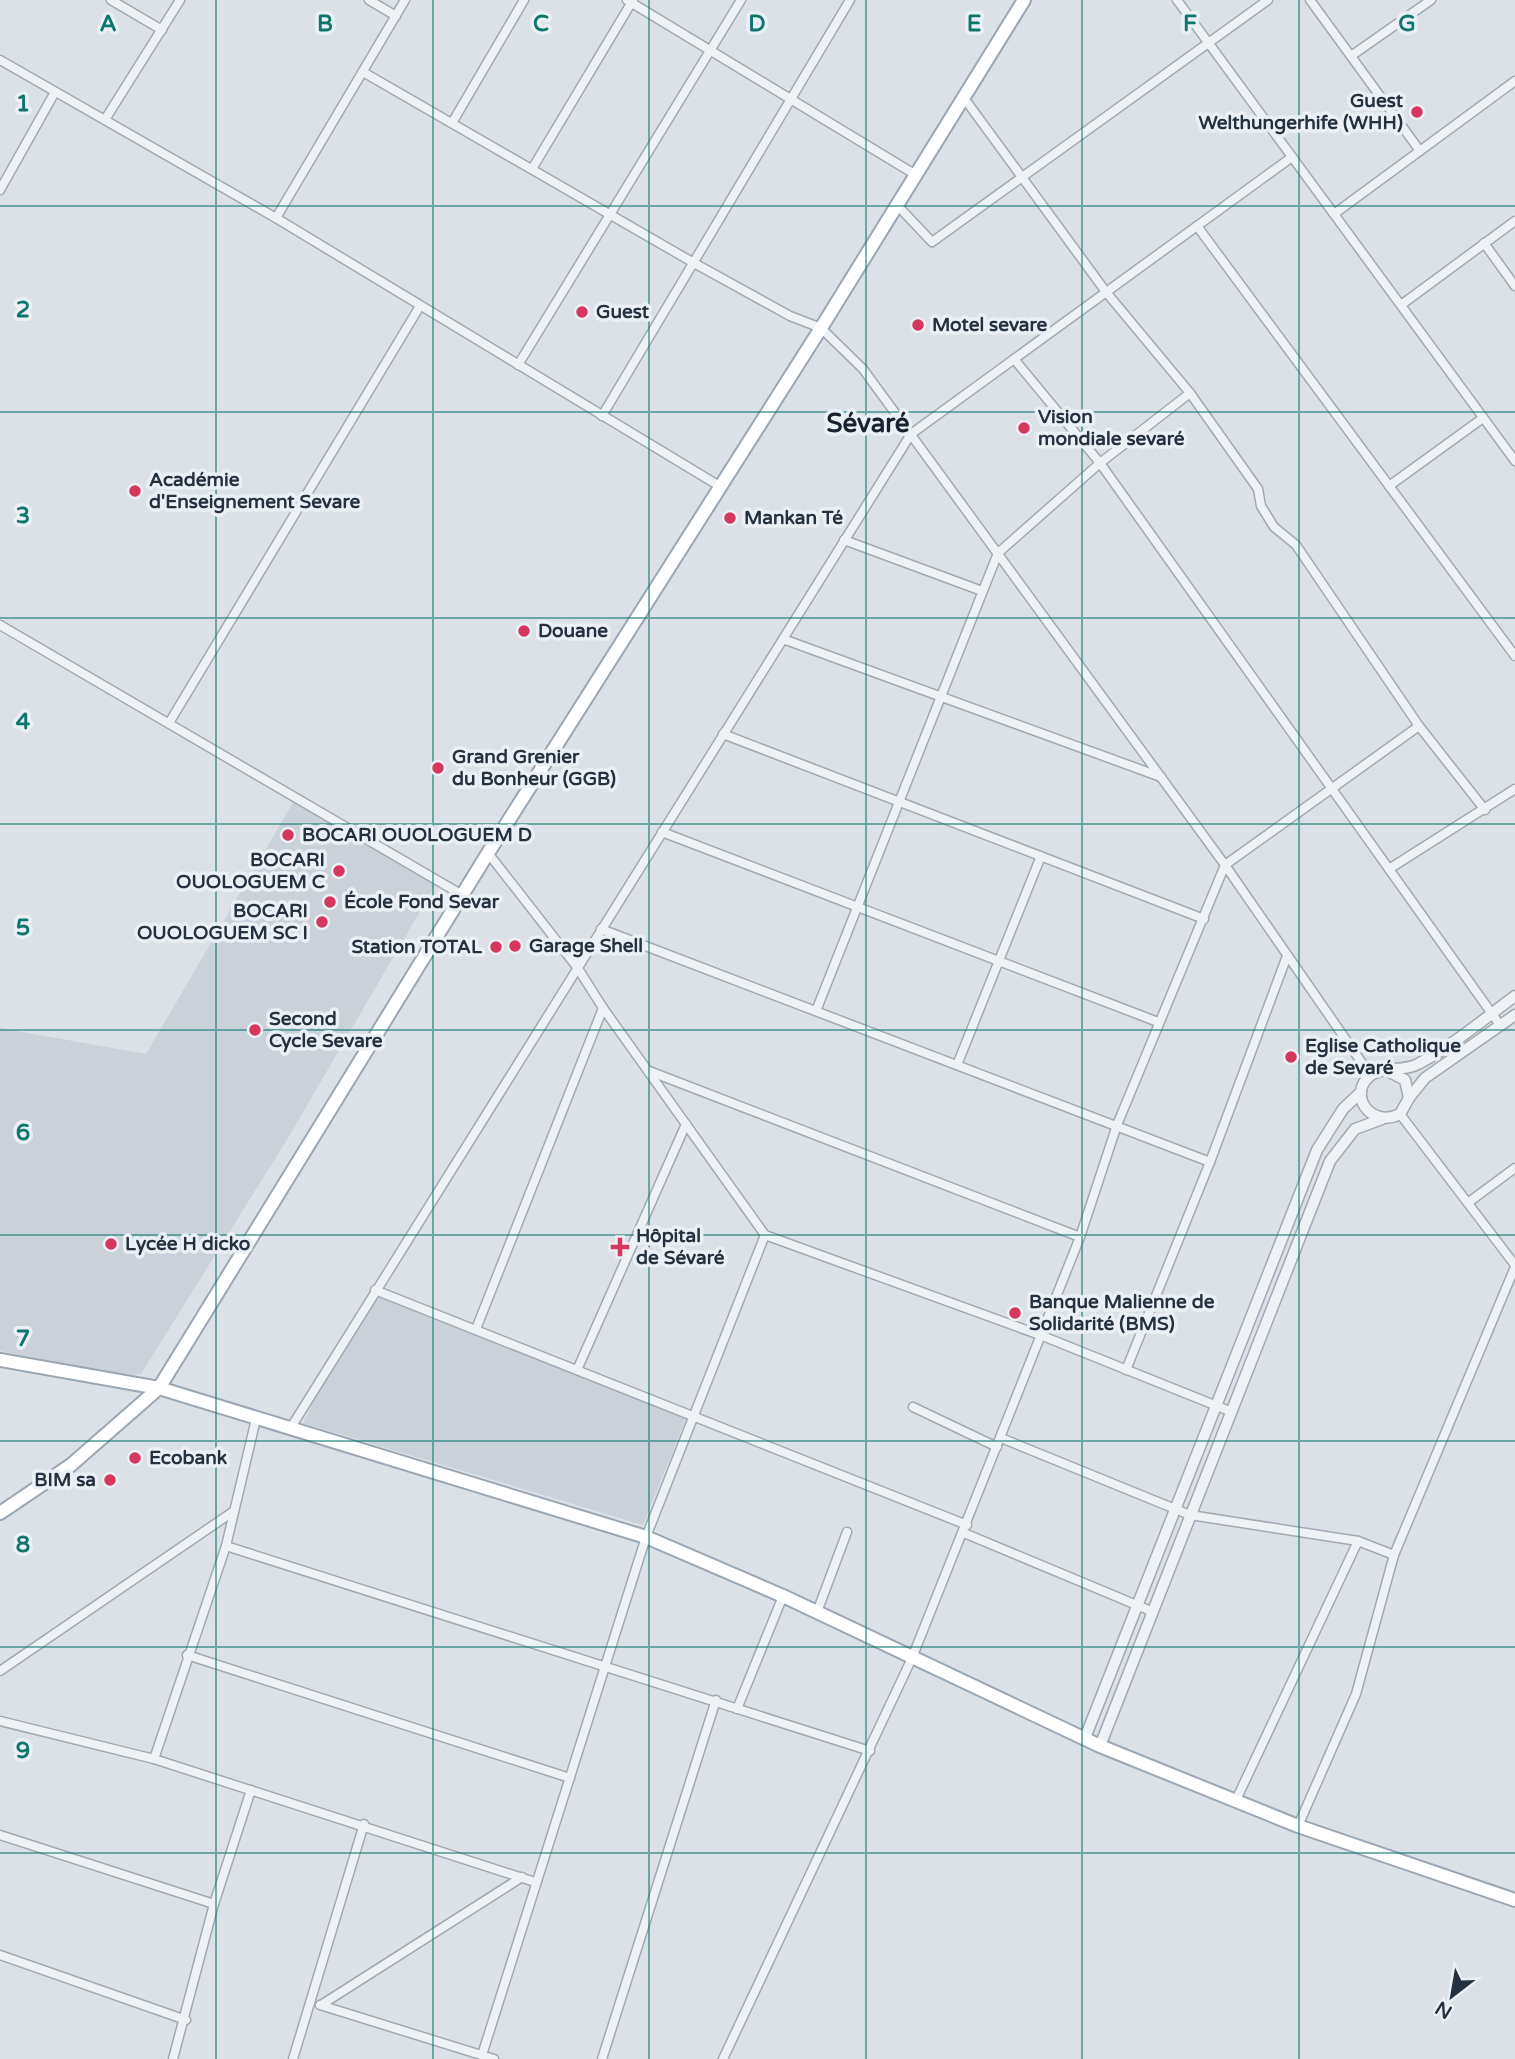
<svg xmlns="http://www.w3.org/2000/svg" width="1515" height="2059" viewBox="0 0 1515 2059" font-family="'Varela Round',sans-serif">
	<rect width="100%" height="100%" fill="#dce1e7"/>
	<g fill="#cad1d9">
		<polygon points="295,799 437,882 288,1138 141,1374 118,1375 0,1351 0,1028 146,1054"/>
		<polygon points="374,1294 544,1362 688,1414 643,1525 303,1423 327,1374"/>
	</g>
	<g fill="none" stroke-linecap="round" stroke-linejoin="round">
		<g stroke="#a1a9b1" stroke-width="11">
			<g id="minor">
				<polyline points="111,0 162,30"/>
				<polyline points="369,0 396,16"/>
				<polyline points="627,0 916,175"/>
				<polyline points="1177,0 1515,461"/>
				<polyline points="1310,0 1420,151"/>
				<polyline points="1351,56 1431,0"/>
				<polyline points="0,60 276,218 721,487"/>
				<polyline points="363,72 694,263 790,316 821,328 863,369 1225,865 1371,1076"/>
				<polyline points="964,98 1106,292 1190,393 1258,489 1261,506 1274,527 1296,545 1419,726 1485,810"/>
				<polyline points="106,118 180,0"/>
				<polyline points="452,123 524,0"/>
				<polyline points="532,169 633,0"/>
				<polyline points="0,190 55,92"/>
				<polyline points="897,205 932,242 1268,0"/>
				<polyline points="1334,214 1515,81"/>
				<polyline points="276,218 405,0"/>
				<polyline points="1197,226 1515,656"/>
				<polyline points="1484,243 1515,286"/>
				<polyline points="1401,305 1515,221"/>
				<polyline points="1014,359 1100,463 1500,1025"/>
				<polyline points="518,365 741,0"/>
				<polyline points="602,416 850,0"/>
				<polyline points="1389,486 1483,418"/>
				<polyline points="844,540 982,591"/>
				<polyline points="0,625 464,896"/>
				<polyline points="783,639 1161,777"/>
				<polyline points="169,723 420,306"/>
				<polyline points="723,734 1204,919"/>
				<polyline points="662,832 1158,1022"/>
				<polyline points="488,853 577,967 603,1008 765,1235 1040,1335 1232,1412"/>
				<polyline points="1389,869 1515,789"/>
				<polyline points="601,929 1210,1162"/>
				<polyline points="816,1011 998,553 1100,463 1190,393"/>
				<polyline points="957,1065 1041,856"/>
				<polyline points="649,1071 1080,1237"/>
				<polyline points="1400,1114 1515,1265"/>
				<polyline points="1469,1202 1515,1168"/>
				<polyline points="375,1290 967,1525"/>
				<polyline points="476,1329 603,1008"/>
				<polyline points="577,1370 686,1124"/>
				<polyline points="1126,1370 1210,1162 1287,956"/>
				<polyline points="913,1407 997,1447"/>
				<polyline points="290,1429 911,434 1292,157"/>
				<polyline points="1001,1438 1190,1515 1358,1541 1394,1555"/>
				<polyline points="964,1533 1151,1611"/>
				<polyline points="226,1546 870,1751"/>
				<polyline points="817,1612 847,1532"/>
				<polyline points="187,1655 570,1778"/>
				<polyline points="0,1671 234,1511"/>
				<polyline points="737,1709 783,1596"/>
				<polyline points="0,1721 154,1759 535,1882"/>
				<polyline points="154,1759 226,1546 256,1419"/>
				<polyline points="1236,1800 1358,1541"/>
				<polyline points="1298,1826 1356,1694 1394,1555 1515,1267"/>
				<polyline points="0,1835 214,1904"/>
				<polyline points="0,1955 186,2020"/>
				<polyline points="320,2005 494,2059"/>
				<polyline points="321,2005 522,1877"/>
				<polyline points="482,2055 646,1537 765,1235"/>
				<polyline points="173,2059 214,1904 251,1790"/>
				<polyline points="293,2059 364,1824"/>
				<polyline points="602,2059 716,1700"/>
				<polyline points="723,2059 912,1658 1080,1237 1117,1125 1225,865 1419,726"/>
			</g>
		</g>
		<g stroke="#a1a9b1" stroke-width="13">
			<g id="tertiary">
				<path d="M1388 1071 1405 1080 1409 1098 1400 1114C1371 1129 1346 1094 1371 1075 1384 1066 1404 1072 1418 1064 1452 1046 1484 1019 1515 996"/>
				<polyline points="1409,1098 1425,1078 1515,1015"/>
				<polyline points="1085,1738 1317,1150 1343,1109 1361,1092"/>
				<polyline points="1100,1746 1330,1161 1355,1129 1382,1119"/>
			</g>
		</g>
		<g stroke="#9aa7b3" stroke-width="16">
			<g id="primary">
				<polyline points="0,1360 159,1388 646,1537 783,1596 1100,1746 1298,1826 1515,1900"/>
				<polyline points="0,1513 71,1465 159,1388 488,853 821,328 1024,0"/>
			</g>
		</g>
		<use href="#minor" stroke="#eff2f5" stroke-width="8"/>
		<use href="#tertiary" stroke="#eff2f5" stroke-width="10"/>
		<use href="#primary" stroke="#fff" stroke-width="12"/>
	</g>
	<path fill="none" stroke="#0f766e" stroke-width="2" stroke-opacity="0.55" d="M216 0V2059M433 0V2059M649 0V2059M866 0V2059M1082 0V2059M1299 0V2059M0 206H1515M0 412H1515M0 618H1515M0 824H1515M0 1030H1515M0 1235H1515M0 1441H1515M0 1647H1515M0 1853H1515"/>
	<g fill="#d5375f" stroke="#ebf0f5" stroke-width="2.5">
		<circle cx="1417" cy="112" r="7"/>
		<circle cx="582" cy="312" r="7"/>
		<circle cx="918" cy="325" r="7"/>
		<circle cx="1024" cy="428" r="7"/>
		<circle cx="135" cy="491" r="7"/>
		<circle cx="730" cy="518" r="7"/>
		<circle cx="524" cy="631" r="7"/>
		<circle cx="438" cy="768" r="7"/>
		<circle cx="288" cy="835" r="7"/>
		<circle cx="339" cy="871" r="7"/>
		<circle cx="330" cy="902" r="7"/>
		<circle cx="322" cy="922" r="7"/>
		<circle cx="515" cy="946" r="7"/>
		<circle cx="496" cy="947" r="7"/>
		<circle cx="255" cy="1030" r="7"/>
		<circle cx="1291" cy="1057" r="7"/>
		<circle cx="111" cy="1244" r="7"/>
		<path d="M616.5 1236.5h7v7h7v7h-7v7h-7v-7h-7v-7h7z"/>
		<circle cx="1015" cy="1313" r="7"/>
		<circle cx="135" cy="1458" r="7"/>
		<circle cx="110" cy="1480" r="7"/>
	</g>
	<g text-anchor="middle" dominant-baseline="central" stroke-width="7" stroke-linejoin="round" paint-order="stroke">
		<g font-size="19" font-weight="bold" fill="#25313e" stroke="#ebf0f5" text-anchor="start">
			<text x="1403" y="101" text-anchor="end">Guest<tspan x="1403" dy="22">Welthungerhife (WHH)</tspan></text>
			<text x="596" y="312">Guest</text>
			<text x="932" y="325">Motel sevare</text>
			<text x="1038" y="417">Vision<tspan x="1038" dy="22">mondiale sevaré</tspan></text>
			<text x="149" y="480">Académie<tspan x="149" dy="22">d'Enseignement Sevare</tspan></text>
			<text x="744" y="518">Mankan Té</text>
			<text x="538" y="631">Douane</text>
			<text x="452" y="757">Grand Grenier<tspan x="452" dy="22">du Bonheur (GGB)</tspan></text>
			<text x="302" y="835">BOCARI OUOLOGUEM D</text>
			<text x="325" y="860" text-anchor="end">BOCARI<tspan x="325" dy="22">OUOLOGUEM C</tspan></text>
			<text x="344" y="902">École Fond Sevar</text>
			<text x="308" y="911" text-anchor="end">BOCARI<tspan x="308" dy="22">OUOLOGUEM SC I</tspan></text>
			<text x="529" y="946">Garage Shell</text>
			<text x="482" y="947" text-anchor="end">Station TOTAL</text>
			<text x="269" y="1019">Second<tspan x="269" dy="22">Cycle Sevare</tspan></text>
			<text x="1305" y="1046">Eglise Catholique<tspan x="1305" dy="22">de Sevaré</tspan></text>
			<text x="636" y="1236">Hôpital<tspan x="636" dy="22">de Sévaré</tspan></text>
			<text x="125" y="1244">Lycée H dicko</text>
			<text x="1029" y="1302">Banque Malienne de<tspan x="1029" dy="22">Solidarité (BMS)</tspan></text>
			<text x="149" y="1458">Ecobank</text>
			<text x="96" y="1480" text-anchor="end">BIM sa</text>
		</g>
		<g font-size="26" font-weight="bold" fill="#17222e" stroke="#ebf0f5">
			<text x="868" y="423">Sévaré</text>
		</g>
	</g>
	<g font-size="23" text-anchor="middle" font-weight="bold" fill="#0f766e" stroke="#ebf0f5" stroke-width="7" stroke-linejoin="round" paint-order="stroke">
		<text x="108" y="31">A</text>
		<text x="325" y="31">B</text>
		<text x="541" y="31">C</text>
		<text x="757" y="31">D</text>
		<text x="974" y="31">E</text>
		<text x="1190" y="31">F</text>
		<text x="1407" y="31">G</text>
		<text x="23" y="111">1</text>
		<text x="23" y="317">2</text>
		<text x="23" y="523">3</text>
		<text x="23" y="729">4</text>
		<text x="23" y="935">5</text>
		<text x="23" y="1140">6</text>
		<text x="23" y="1346">7</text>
		<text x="23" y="1552">8</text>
		<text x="23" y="1758">9</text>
	</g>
	<g transform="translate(1452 1996) rotate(211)" stroke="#ebf0f5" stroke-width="5" paint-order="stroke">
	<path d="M0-5L12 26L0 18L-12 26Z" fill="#25313e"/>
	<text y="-10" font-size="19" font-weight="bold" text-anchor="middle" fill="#25313e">N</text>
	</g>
</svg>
